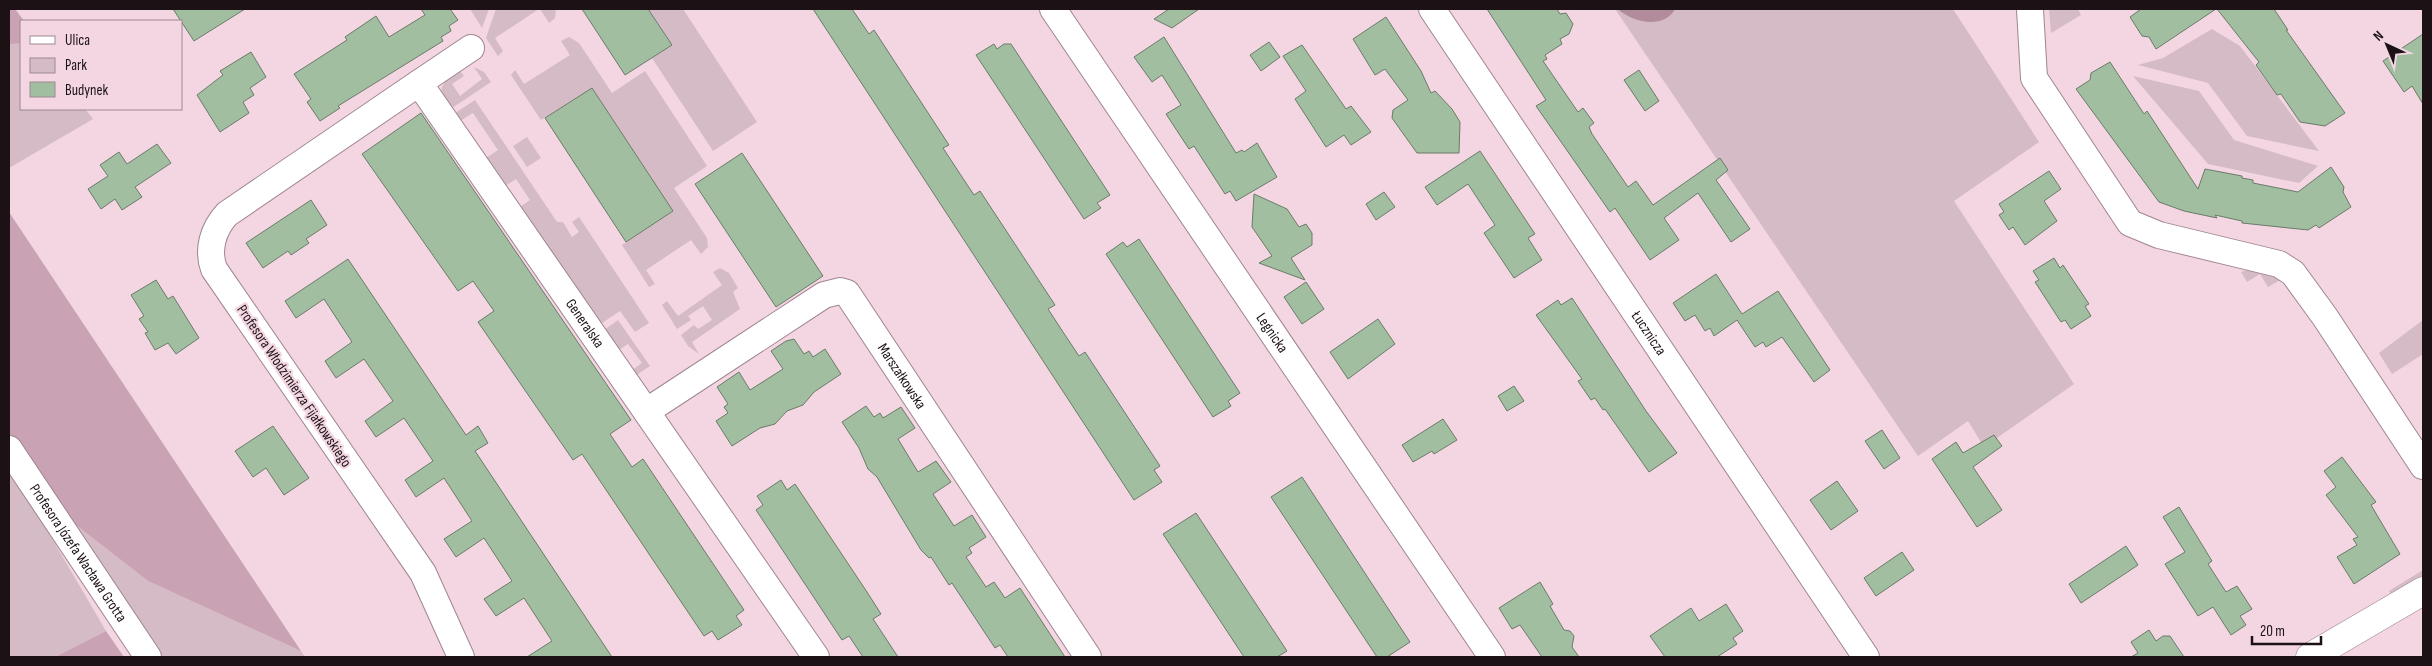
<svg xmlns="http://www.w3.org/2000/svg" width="2432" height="666" viewBox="0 0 2432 666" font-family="'Sofia Sans Condensed',sans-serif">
	<rect width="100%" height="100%" fill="#f3d6e2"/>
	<g fill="#d4bbc5">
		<polygon points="9,9 15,9 24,21 21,21 21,109 85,109 93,119 9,168"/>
		<polygon points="470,9 489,9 482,28"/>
		<polygon points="496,9 539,9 495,38 503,51 498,56 486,38"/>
		<polygon points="540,9 556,9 555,18 549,23"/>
		<polygon points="648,9 683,9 757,122 713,151 652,58 672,45"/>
		<polygon points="1615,9 1953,9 2039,142 1954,201 2074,384 1984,447 1968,421 1918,456"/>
		<polygon points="2049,9 2078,9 2081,15 2051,33"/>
		<polygon points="2212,29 2240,46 2319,151 2247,136 2208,83 2138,65 2163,58"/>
		<polygon points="569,37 579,43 612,93 645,71 707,166 674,188 707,238 708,247 701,254 691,240 646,270 655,284 649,287 622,245 673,211 592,88 541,120 511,75 515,70 524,84 570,55 561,41"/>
		<path d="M474 67 484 72 491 82 449 110C437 88 439 84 460 71L464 76 452 84 460 96 482 79Z"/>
		<polygon points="2133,76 2199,91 2234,140 2318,166 2299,183 2208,164"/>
		<polygon points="475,100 557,222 563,222 572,237 579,232 572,222 579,217 649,323 635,332 620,311 596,327 517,209 530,200 516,179 502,188 483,160 498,150 473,113 457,123 452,115"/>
		<polygon points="527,137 541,158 527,167 513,146"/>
		<polygon points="720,268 729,273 738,288 733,292 740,309 692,342 699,354 688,346 681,335 694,325 698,329 712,320 703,306 688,316 691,320 677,329 662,305 667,301 678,316 722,285 713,272"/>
		<polygon points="2250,269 2282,279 2268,287 2260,274 2247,282 2241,272"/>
		<polygon points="618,320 650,366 632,378 628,373 642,363 628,344 614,353 600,333"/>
		<polygon points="2423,320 2423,354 2392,374 2379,353"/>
		<polygon points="9,465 106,631 55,657 9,657"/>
		<polygon points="76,525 148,581 301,651 305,657 163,657"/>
		<polygon points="2423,570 2423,576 2391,595 2389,591"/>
	</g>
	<g fill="#c9a2b3">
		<polygon points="9,9 15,9 24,21 21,21 21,43 9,44"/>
		<polygon points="9,212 301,651 148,581 76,525 22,488 9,465"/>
		<polygon points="106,631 124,657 55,657"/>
	</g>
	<path fill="#b28c9d" d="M1618 9H1675C1664 30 1631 22 1618 9Z"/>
	<g fill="#a2bea1" stroke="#6a7b69">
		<polygon points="173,9 245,9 194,41"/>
		<polygon points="421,9 450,9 458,20 449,26 451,31 441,37 443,41 338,106 340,108 320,121 307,102 311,99 294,74 347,40 345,37 376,16 389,37 425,15"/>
		<polygon points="582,9 648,9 672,45 625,75"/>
		<polygon points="813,9 852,9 869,34 874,30 949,145 943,148 966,183 974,195 980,191 1055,305 1048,309 1063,332 1079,356 1085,352 1160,466 1154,470 1162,482 1134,500"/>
		<polygon points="1169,9 1199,9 1172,28 1154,19"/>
		<polygon points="1487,9 1557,9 1560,14 1566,13 1573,24 1569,34 1560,39 1562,44 1545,55 1547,59 1543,61 1578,112 1583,108 1594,123 1589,127 1592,134 1628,187 1636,181 1653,205 1720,158 1728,170 1716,180 1750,229 1731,242 1698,193 1664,218 1679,240 1650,260 1615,208 1610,212 1536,106 1546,100"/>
		<polygon points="2141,9 2216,9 2156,49 2149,37 2142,36 2130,17"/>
		<polygon points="2217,9 2274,9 2288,30 2286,30 2345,113 2325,126 2300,122 2281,94 2277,95 2256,65 2259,62"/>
		<polygon points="1386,17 1421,71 1431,93 1435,91 1452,109 1460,122 1459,153 1417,153 1392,118 1393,110 1408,100 1385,69 1375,75 1353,39"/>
		<polygon points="2423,34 2423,104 2412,86 2404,92 2383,61"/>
		<polygon points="1164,37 1236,153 1242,150 1244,152 1257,143 1277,177 1236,201 1230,191 1225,194 1194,146 1189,149 1166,114 1181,105 1162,75 1152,82 1134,57"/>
		<polygon points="1269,42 1280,57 1261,71 1250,55"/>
		<polygon points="994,44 997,49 1004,44 1011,44 1110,195 1097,203 1101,208 1084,219 976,55"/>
		<polygon points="1302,45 1346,109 1351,106 1371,132 1351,145 1344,135 1326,147 1295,99 1306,91 1283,56"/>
		<polygon points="251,52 266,77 250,88 254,95 243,102 249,113 220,132 197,95 223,75 220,71"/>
		<polygon points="2110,62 2144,114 2147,111 2198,189 2205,169 2242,176 2242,178 2253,180 2253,183 2298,192 2331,167 2344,187 2343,192 2351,207 2319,228 2316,225 2308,230 2242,223 2242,221 2215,215 2217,218 2184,211 2159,202 2076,89 2090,80 2091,73"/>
		<polygon points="1639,70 1659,101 1645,111 1624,80"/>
		<polygon points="592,88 673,211 626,242 545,118"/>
		<polygon points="421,113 631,420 610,434 632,467 643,459 744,610 736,616 742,625 718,640 712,631 704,636 582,454 573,460 478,322 494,311 473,281 458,291 362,154"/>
		<polygon points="157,144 171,163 135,187 142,197 122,210 115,199 101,209 88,189 108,176 100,165 119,152 127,164"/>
		<polygon points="1480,151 1535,234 1528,238 1542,260 1514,278 1484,233 1495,225 1468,184 1437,205 1425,187"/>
		<polygon points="742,153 823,276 776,307 695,184"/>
		<polygon points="2049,171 2061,189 2044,201 2057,221 2025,245 2013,227 2009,230 1999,215 2004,212 1999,204"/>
		<polygon points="1384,192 1395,207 1376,220 1366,204"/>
		<polygon points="1254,194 1287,209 1299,227 1306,224 1312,233 1312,245 1291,258 1305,280 1259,263 1272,256 1252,227"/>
		<polygon points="311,200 327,225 306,239 309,243 291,255 288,251 263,268 246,243"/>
		<polygon points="1139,239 1240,393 1228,401 1231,406 1213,417 1106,254 1123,242 1127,247"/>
		<polygon points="2054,258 2060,268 2063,265 2089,304 2085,306 2091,316 2071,329 2065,320 2061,322 2035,282 2039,280 2033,271"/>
		<polygon points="348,259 466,435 478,426 488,443 475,451 612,657 527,657 552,641 524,598 496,616 484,599 512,581 484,538 456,557 444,539 472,521 444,478 416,497 405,480 433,461 404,418 376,437 365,421 393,401 364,359 336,378 325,361 352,342 324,299 296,318 285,301"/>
		<polygon points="1716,274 1742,314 1778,291 1830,370 1814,382 1782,337 1766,347 1763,342 1755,347 1737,320 1714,336 1710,328 1705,331 1695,315 1685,321 1673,303"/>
		<polygon points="156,280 168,299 173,296 199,338 176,354 168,343 155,350 145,333 148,332 139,319 144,316 131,295"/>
		<polygon points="1306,282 1324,309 1302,324 1284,297"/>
		<polygon points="1572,298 1646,411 1677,453 1649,472 1605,409 1603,410 1595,398 1591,400 1578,381 1582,379 1536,315 1558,300 1561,305"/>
		<polygon points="1378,319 1395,344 1348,379 1330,352"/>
		<polygon points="794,339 804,354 809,351 813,357 825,349 841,374 814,392 803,405 787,411 775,424 760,428 732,446 716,421 728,413 724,407 728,404 717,387 739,372 750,390 783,369 771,351 786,341"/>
		<polygon points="1514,386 1524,401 1507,411 1498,396"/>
		<polygon points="866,406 874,417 880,413 883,418 901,407 915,428 898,439 918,472 936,461 951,482 933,494 954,526 972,515 986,537 969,548 972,553 966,557 986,587 994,582 1005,598 1020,588 1065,657 1008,657 1000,645 995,648 952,583 949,585 931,557 929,558 921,550 877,477 868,469 859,448 842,422"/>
		<polygon points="1443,419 1457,440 1434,454 1432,451 1413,462 1402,445"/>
		<polygon points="273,426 309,478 284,495 266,468 253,477 235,451"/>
		<polygon points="1882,430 1900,458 1884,469 1865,441"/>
		<polygon points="1994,435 2002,446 1973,467 2002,510 1977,527 1932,459 1956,442 1963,453"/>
		<polygon points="2342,457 2376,502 2371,505 2400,554 2354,584 2337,557 2357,545 2353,539 2358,537 2326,495 2336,487 2324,471"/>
		<polygon points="1302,477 1410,642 1387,657 1377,657 1271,497"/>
		<polygon points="781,480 787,490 795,484 867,592 881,614 873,619 898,657 863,657 849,636 842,640 764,522 756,510 763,505 757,496"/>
		<polygon points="1837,481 1858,511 1831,530 1810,500"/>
		<polygon points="2179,507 2212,561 2208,564 2226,592 2237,586 2252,609 2240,616 2246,625 2231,635 2213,607 2198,616 2165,564 2185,552 2163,517"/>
		<polygon points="1196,513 1287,651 1277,657 1244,657 1163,534"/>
		<polygon points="2126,546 2138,565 2081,603 2069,584"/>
		<polygon points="1902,552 1914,570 1876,596 1864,578"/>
		<polygon points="1540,582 1553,604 1550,606 1564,630 1570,631 1574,636 1572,647 1579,657 1542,657 1520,625 1512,629 1499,608"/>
		<polygon points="1726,604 1743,631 1733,638 1737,644 1717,657 1665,657 1650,636 1691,608 1699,621"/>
		<polygon points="2149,630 2156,641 2163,636 2170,636 2184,657 2131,657 2138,653 2131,642"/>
	</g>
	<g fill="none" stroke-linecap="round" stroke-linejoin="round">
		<g stroke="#9f8590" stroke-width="28">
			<g id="minor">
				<path id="s1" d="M1053 9 1492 657"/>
				<path id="s2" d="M1432 9 1866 657"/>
				<polyline points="2030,9 2034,78 2130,223 2159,235 2279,264 2293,273 2325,317 2423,466"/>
				<polyline points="419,83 471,48"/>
				<path id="s3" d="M647 411 824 295 840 291 847 293 1088 657"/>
				<path id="s4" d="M9 449 148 657"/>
				<path id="s5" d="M461 657 423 573 214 269C207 250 213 229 227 214L419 83 816 657"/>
			</g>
		</g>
		<g stroke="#9f8590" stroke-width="29">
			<polyline id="tertiary" points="2310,657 2423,591"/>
		</g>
		<use href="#minor" stroke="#fff" stroke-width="26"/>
		<use href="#tertiary" stroke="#fff" stroke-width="28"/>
	</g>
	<g text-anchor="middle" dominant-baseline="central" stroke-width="4.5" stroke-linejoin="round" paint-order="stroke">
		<g font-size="15" fill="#1c1216" stroke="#f3d6e2">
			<text stroke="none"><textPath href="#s5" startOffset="1045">Generalska</textPath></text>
			<text stroke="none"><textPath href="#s1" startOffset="391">Legnicka</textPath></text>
			<text stroke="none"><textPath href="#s2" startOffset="390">Łucznicza</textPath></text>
			<text stroke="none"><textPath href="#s3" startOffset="335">Marszałkowska</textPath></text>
			<text transform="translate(294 386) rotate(56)">Profesora Włodzimierza Fijałkowskiego</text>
			<text stroke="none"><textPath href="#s4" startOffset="125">Profesora Józefa Wacława Grotta</textPath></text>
		</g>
	</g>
	<rect width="2432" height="666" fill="none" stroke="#1c1216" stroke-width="20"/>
	<rect x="20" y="20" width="162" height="90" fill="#f3d6e2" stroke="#9d8890"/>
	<rect x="30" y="36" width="25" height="8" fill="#ffffff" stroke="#9d8890"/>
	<text x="65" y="45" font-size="15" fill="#1c1216">Ulica</text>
	<rect x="30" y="58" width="25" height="15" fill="#d4bbc5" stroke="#9d8890"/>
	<text x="65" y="70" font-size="15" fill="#1c1216">Park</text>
	<rect x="30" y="82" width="25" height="15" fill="#a2bea1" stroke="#9d8890"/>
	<text x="65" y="95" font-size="15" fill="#1c1216">Budynek</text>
	<g transform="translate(2387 45) rotate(316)" stroke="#f3d6e2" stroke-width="4" paint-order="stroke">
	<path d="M0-4L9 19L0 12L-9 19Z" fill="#1c1216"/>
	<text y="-8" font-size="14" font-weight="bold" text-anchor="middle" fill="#1c1216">N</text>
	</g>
	<path d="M2252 636v8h69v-8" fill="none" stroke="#1c1216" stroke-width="2.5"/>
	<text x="2260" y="636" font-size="15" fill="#1c1216" stroke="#f3d6e2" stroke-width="4" paint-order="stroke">20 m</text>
</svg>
